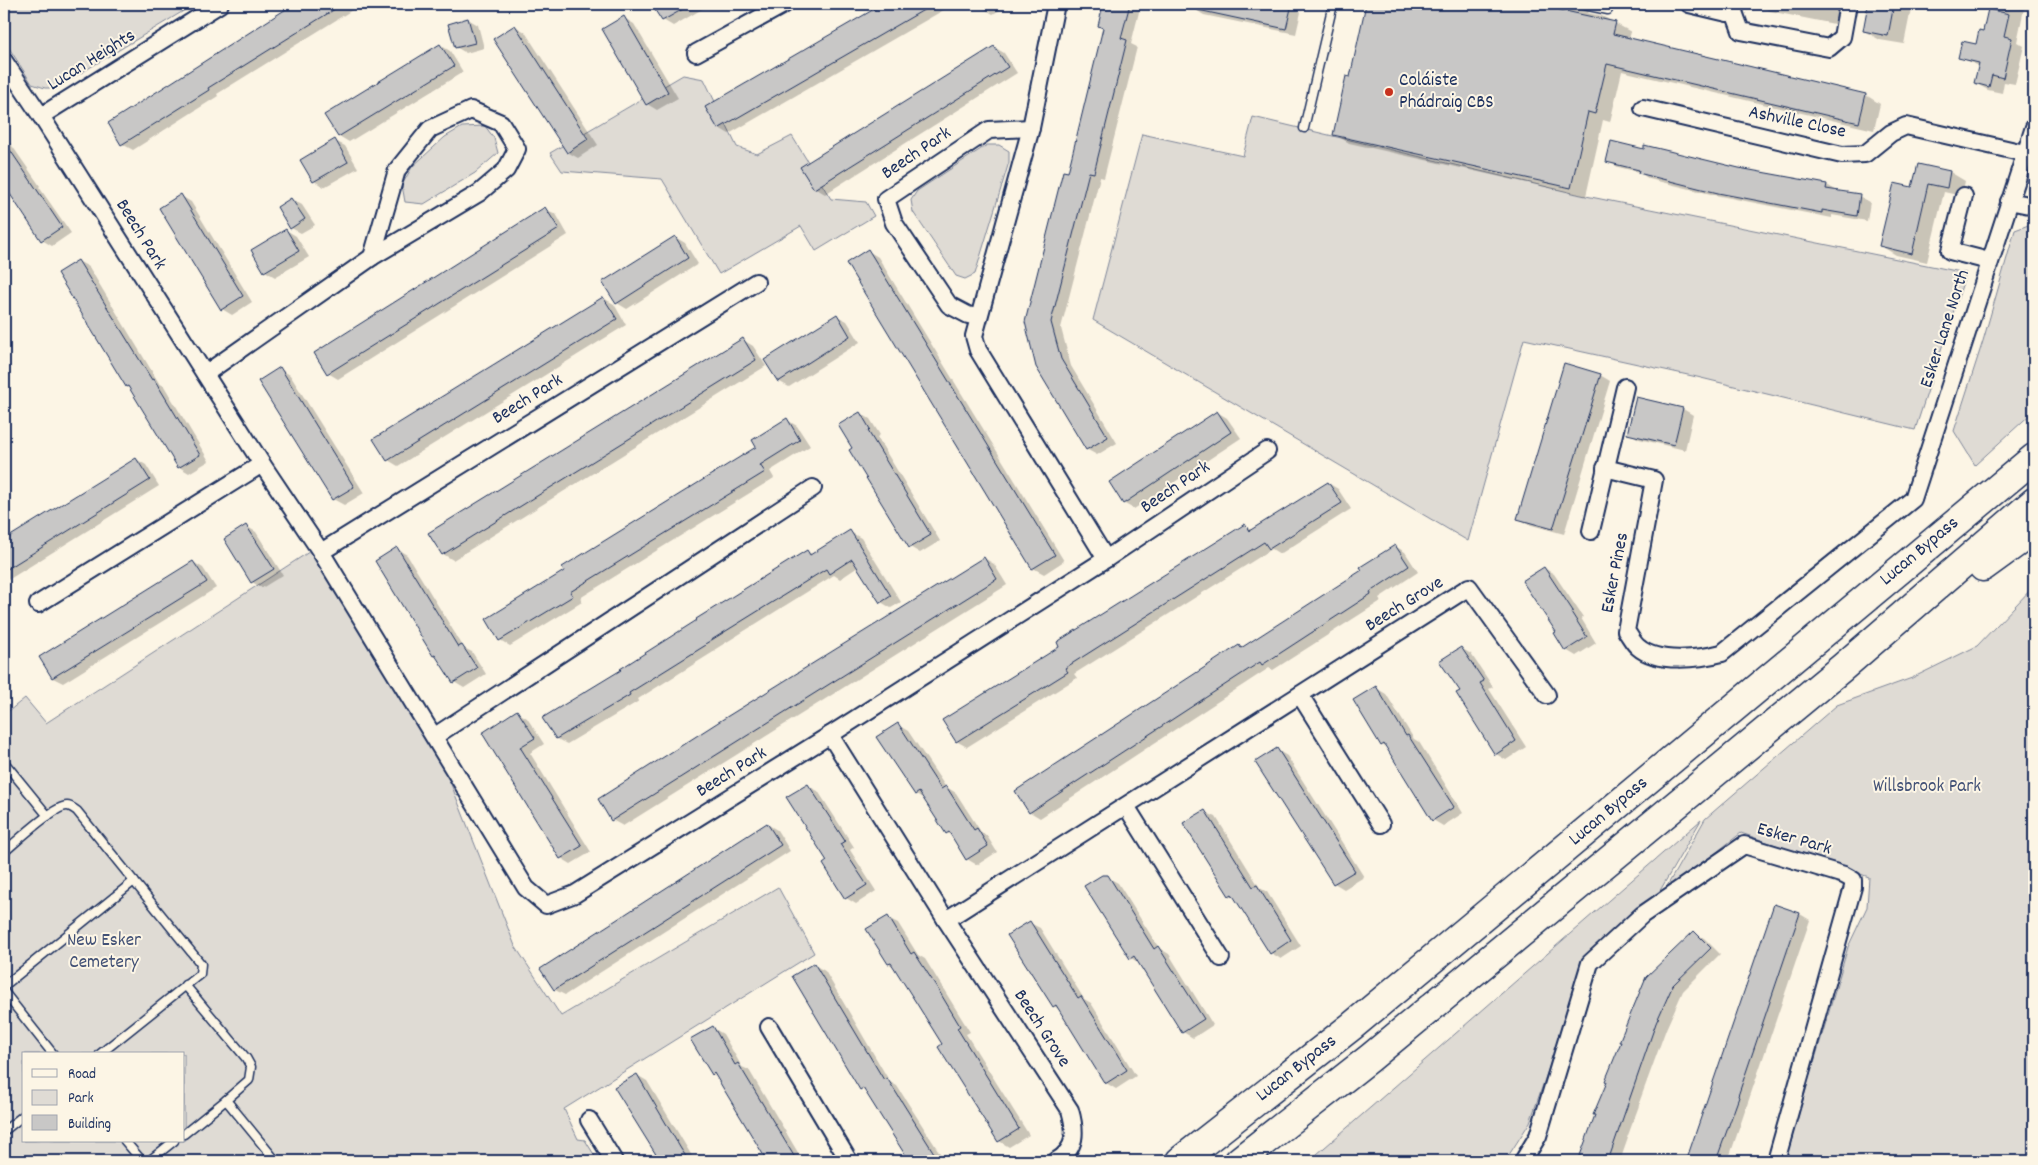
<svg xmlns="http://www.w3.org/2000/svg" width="2038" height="1165" viewBox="0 0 2038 1165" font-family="Dekko,sans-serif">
	<rect width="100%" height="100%" fill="#fcf5e5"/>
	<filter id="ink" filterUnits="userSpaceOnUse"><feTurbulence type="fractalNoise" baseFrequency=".02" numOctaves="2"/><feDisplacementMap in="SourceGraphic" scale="10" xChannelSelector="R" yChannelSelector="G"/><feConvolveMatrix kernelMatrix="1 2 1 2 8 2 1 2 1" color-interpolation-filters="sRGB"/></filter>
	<g filter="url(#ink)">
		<g fill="#dfdbd4" stroke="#7d8599" fill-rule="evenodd">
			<polygon points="4,4 195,4 56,88 45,88 32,84 4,40"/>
			<polygon points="683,75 704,79 737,147 757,154 792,136 831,199 866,202 874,216 816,251 801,226 719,274 662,179 562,171 550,153"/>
			<polygon points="1253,117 1581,195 1966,273 1915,430 1697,377 1524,339 1468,541 1093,320 1142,134 1243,156"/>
			<polygon points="485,126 494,138 498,153 475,173 424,204 405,202 402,185 412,167 445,137 462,127"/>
			<polygon points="987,145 999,145 1009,151 1009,162 975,274 965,279 956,276 913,212 911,200 917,191"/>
			<polygon points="2034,223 2034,411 1975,465 1954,431 1983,341 2015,230"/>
			<path d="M315 548 430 731 515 946 561 1016 778 887 814 953 564 1109 578 1139 585 1140 598 1161H4V715L25 698 46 723ZM24 1054H184V1141H24Z"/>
			<polygon points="2034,586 2034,1161 1785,1161 1848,947 1867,907 1869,877 1741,833 1662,895 1705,819 1837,705 1912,678 1977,646"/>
			<polygon points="1701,820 1658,894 1586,961 1530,1122 1505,1161 1309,1161"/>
		</g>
		<g fill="#0003">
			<polygon points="298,4 360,4 356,6 357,7 217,94 218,96 133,150 122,144 110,124"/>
			<polygon points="653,4 729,4 720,9 711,4 673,26 663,20"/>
			<polygon points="885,4 954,4 729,134 719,128 707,107"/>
			<polygon points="980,4 1010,4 993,14 983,8"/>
			<polygon points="1105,4 1141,4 1131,44 1137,47 1104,178 1100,177 1061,328 1071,366 1117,443 1097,455 1086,449 1037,367 1069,174 1104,29 1099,26"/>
			<polygon points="1195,4 1279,4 1291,6 1301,12 1296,34 1204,15 1194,9"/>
			<polygon points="1367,4 1621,4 1619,11 1593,6 1588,13 1602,16 1631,32 1629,39 1866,95 1880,104 1874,130 1622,71 1610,122 1603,120 1586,196 1349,143 1334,134 1351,78"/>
			<polygon points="1757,4 1849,4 1844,26 1770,11"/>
			<polygon points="1870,4 1912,4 1904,44 1880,40 1864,31"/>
			<polygon points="1995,4 2025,4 2017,42 2024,46 2015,84 2004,82 2002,93 1988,90 1975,83 1979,66 1959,57 1977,46 1994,12"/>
			<polygon points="624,18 634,24 678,98 657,110 647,104"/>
			<polygon points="468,19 478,25 484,48 466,53 456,47"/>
			<polygon points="515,26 525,32 598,145 578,158 567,152"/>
			<polygon points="440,45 450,51 463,72 349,142 339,136"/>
			<polygon points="994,47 1004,53 1017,73 825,194 815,188"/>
			<polygon points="4,130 8,136 6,137 40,186 39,187 71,233 52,246 42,240 4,183"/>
			<polygon points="335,141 345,146 358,168 324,187 314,181"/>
			<polygon points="1644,150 1827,185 1837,191 1859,196 1870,202 1867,221 1832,215 1832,218 1715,195 1649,179 1639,172 1618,167 1607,161"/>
			<polygon points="1919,165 1950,172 1965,181 1962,196 1944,192 1927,262 1896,255 1881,246 1913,188"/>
			<polygon points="181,196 191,202 252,302 232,315 222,309"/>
			<polygon points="291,199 302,205 315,225 301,233 291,228"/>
			<polygon points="545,209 556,214 568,235 338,379 328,373"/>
			<polygon points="286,230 296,236 309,257 275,277 265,271"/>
			<polygon points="675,237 685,243 698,264 627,309 617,303"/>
			<polygon points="868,251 878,257 1064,561 1044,574 1033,568 848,263"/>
			<polygon points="78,261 89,267 159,383 164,386 209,461 189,473 179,467 132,390 127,387"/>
			<polygon points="603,298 614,304 626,325 398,466 388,460"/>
			<polygon points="837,316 847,321 860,342 789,387 778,381"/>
			<polygon points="743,340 753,346 766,366 453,560 443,554"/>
			<polygon points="280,369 290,375 364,493 344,505 333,499 260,381"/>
			<polygon points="1600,375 1610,381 1564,534 1528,524 1518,518"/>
			<polygon points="1637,398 1683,409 1693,415 1685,450 1639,439 1629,433"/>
			<polygon points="1217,412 1227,418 1241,438 1134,509 1123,503"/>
			<polygon points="860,413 870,419 880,435 877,437 940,541 920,553 910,547 854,449"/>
			<polygon points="787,420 797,426 810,446 770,471 774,478 580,598 582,602 510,646 500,640 758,448"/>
			<polygon points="136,459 146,465 159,486 8,580 4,578 4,542"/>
			<polygon points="1328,483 1338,489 1351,509 1280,554 1272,549 1074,674 1077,678 967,747 956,741 1061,648 1245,526 1252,530"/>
			<polygon points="246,526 256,532 283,575 262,588 252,582"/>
			<polygon points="850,532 861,538 901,602 891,608 881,602 858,567 840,579 834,575 714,650 715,651 638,699 639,701 567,744 557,739 544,718 622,670 807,551 813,555"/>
			<polygon points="1395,546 1405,552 1418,572 1379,598 1381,601 1273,670 1269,668 1040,818 1030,812 1239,646 1242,648 1364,570"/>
			<polygon points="397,549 407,555 464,648 472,652 486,674 464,688 454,682 438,658 434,656 377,561"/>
			<polygon points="984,558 994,564 1007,585 623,826 612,820"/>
			<polygon points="193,562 203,568 216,588 63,683 53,678 41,657"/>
			<polygon points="1544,568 1554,574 1583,617 1581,618 1596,643 1576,656 1566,650 1557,632"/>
			<polygon points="1461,648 1471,654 1493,687 1489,689 1526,747 1506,760 1496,754 1461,691"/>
			<polygon points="1376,688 1386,694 1414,739 1419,742 1463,813 1443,826 1433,820 1388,748 1382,745"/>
			<polygon points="517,712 527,718 544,744 530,753 591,852 571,864 561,858 483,733"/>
			<polygon points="898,725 908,731 945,786 956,793 981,832 987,836 997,852 977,865 967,859 953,836 947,833 926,800 916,794"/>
			<polygon points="1277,750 1287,756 1364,877 1344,889 1334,883"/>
			<polygon points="808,786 818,791 854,847 850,850 876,891 856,904 846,898 829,862"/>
			<polygon points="1205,812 1216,817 1260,888 1267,892 1301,946 1281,959 1271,953 1238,900 1230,895"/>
			<polygon points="767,824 777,830 790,851 565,995 555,990"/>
			<polygon points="1107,877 1118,883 1159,948 1169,954 1213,1025 1193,1038 1183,1032 1139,963 1131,958"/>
			<polygon points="1774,905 1800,914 1810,920 1728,1161 1687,1161"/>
			<polygon points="888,918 898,923 918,955 925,959 970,1032 966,1034 1029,1135 1009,1147 999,1141 943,1045 895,967 889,964"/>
			<polygon points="1030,923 1040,928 1084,999 1091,1003 1136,1076 1116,1089 1106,1083 1060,1010 1054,1006 1009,935"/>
			<polygon points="1694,933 1704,938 1720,954 1683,991 1666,1029 1639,1103 1640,1103 1627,1138 1628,1138 1620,1161 1579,1161 1608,1081"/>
			<polygon points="814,965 825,971 890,1082 897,1086 945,1161 910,1161 868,1093 861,1089"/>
			<polygon points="713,1028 723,1034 742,1067 749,1070 803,1161 769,1161 718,1077 712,1074"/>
			<polygon points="637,1075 647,1081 695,1161 660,1161 616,1087"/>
		</g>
		<g fill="#c8c7c6" stroke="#1b2f5e">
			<polygon points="294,4 343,4 208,88 209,90 121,145 108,123"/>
			<polygon points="651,4 692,4 662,21"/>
			<polygon points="883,4 934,4 718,129 705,107"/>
			<polygon points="1103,4 1130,4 1121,38 1127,40 1094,173 1089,172 1051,322 1061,359 1108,437 1086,450 1036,367 1025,322 1063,171 1068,172 1103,28 1098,26"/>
			<polygon points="1199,4 1292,4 1286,29 1198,10"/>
			<polygon points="1366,4 1533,4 1616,22 1613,34 1866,94 1859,123 1607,64 1595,114 1588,112 1571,188 1333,135 1346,76 1350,77"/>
			<polygon points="1868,4 1894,4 1888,36 1863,31"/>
			<polygon points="1988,9 2009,14 2004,36 2012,38 2003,78 1992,75 1989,87 1974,83 1979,63 1958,58 1962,41 1976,44 1979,30 1983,31"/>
			<polygon points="624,16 668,92 646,105 602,29"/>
			<polygon points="468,18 475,43 455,48 448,24"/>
			<polygon points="515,25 588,139 567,153 493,39"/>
			<polygon points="440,44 454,66 338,137 324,115"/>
			<polygon points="994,46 1008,67 814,189 800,167"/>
			<polygon points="335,139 348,162 313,182 300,160"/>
			<polygon points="4,141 62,227 41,241 4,185"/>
			<polygon points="1611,141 1644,149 1644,145 1739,168 1827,184 1826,189 1860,194 1857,216 1822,210 1822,213 1718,193 1638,173 1639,170 1606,162"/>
			<polygon points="1918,164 1950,171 1947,188 1928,184 1912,254 1879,246 1894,183 1912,187"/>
			<polygon points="181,194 243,296 221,310 159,208"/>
			<polygon points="291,198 305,219 290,229 277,207"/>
			<polygon points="545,207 559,229 327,374 314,353"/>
			<polygon points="286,229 299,251 264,272 251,250"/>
			<polygon points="675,236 688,258 616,304 602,282"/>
			<polygon points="868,249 1055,555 1032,569 846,263"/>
			<polygon points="78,260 152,380 154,379 200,455 178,468 128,386 126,387 57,273"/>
			<polygon points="603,297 617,319 387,461 373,439"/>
			<polygon points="837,314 850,336 778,382 764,360"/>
			<polygon points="743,338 756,360 442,555 428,533"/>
			<polygon points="1564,363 1601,374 1553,529 1517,519"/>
			<polygon points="280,367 354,487 332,500 258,381"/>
			<polygon points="1636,397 1683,408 1674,445 1627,434"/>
			<polygon points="1217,411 1231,432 1123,504 1109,482"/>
			<polygon points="860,412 870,429 868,431 931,535 909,548 849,450 852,448 838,425"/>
			<polygon points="787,418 800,440 760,465 765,472 570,592 573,596 499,641 486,619 564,571 562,567 756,447 752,440"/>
			<polygon points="136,458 150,480 4,571 4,540"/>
			<polygon points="1328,482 1342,503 1269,549 1264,542 1065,668 1068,672 956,742 942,720 1059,647 1057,642 1245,524 1249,531"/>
			<polygon points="246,525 274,569 251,583 224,539"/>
			<polygon points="850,530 891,596 880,603 852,559 829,574 826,569 705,644 706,645 629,693 630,695 556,739 542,718 621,670 620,669 697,620 696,619 807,550 810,555"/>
			<polygon points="1395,545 1409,566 1370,592 1371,594 1262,665 1260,662 1029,813 1015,791 1222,656 1239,645 1241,648 1362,570 1360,567"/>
			<polygon points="397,547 458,647 462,645 477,668 453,683 435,655 433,656 375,561"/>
			<polygon points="984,557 997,579 611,821 598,799 720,721"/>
			<polygon points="193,561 207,582 52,678 39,657"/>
			<polygon points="1544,567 1573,611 1571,612 1587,637 1565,651 1554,633 1556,632 1522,581"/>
			<polygon points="1461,647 1484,681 1480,683 1516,741 1495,755 1456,693 1460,691 1439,661"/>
			<polygon points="1376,686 1406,736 1408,735 1454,807 1432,821 1384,744 1381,746 1353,700"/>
			<polygon points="517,710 535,738 520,747 582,846 560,859 482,733"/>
			<polygon points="898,723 941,789 946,786 974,830 977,828 988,846 966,860 949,832 946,834 919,792 915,795 876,737"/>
			<polygon points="1277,748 1355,871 1333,884 1255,762"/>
			<polygon points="808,784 845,841 840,844 867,885 845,899 823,864 827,861 786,797"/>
			<polygon points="1205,810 1253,887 1257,885 1291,940 1270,954 1232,894 1229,896 1183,823"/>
			<polygon points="767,823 781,845 554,990 540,969"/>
			<polygon points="1102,875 1108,875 1154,949 1158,946 1204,1019 1182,1033 1134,956 1130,959 1084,886"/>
			<polygon points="1774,904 1800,913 1738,1096 1739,1097 1716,1161 1686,1161"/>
			<polygon points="888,916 911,954 914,952 936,986 960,1026 957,1028 1019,1129 998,1142 938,1047 942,1044 917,1004 891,963 888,964 866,929"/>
			<polygon points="1030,921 1078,998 1081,996 1127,1070 1105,1084 1056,1005 1053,1007 1007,935"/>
			<polygon points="1694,931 1711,948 1673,985 1656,1023 1608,1161 1578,1161 1595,1115 1593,1115 1607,1082 1605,1081 1621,1042 1619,1042 1646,977"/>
			<polygon points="814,963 884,1080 887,1078 939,1161 909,1161 863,1088 860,1090 792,976"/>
			<polygon points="713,1026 735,1065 738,1063 797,1161 767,1161 714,1073 712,1075 690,1039"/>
			<polygon points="637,1074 681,1149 689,1161 660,1161 614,1087"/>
		</g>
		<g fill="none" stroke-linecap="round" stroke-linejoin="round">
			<g stroke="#1b2f5e" stroke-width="11">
				<g id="lane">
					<polyline points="1579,4 1608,10 1609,4"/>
					<polyline points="1304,128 1333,4"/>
					<polyline points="4,762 48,816"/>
					<path d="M4 852C16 842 54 806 67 806 71 806 74 809 77 811L201 964 200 974 100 1054"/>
					<polyline points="185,985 246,1058 251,1067 249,1080 226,1100"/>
					<polyline points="4,986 134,881"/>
					<polyline points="4,992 53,1054"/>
					<polyline points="4,1131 24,1115"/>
					<polyline points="184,1134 226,1100 276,1161"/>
					<polyline points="125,1141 142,1161"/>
					<polyline points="149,1161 174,1141"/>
				</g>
			</g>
			<g stroke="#1b2f5e" stroke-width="20">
				<g id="street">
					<polyline points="1056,4 1031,128 974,336 978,350 1106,559"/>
					<polyline points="1689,4 1727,13 1734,12"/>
					<polyline points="1736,4 1734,12 1741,31 1829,48 1842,37 1848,4"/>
					<polyline points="696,53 785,4"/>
					<polyline points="4,61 41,116 220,4"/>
					<polyline points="1643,108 1842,155 1865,154 1891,133 1906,126 2024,153"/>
					<polygon points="471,110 501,123 517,149 506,170 479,193 372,257 397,170 430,129"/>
					<polyline points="41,116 262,464 321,552 526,888 546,905 575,894 830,735 1106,559 1267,451"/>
					<polyline points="1964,196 1950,251 1989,261"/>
					<polyline points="2009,201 2034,206"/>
					<polyline points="978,317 968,315 949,305 894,223 886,199 989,130 1031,128"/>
					<polyline points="205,374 372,257"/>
					<path d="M1605 468 1654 480 1626 631C1630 636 1633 643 1638 647 1657 664 1699 659 1722 653L1913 499 2034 127"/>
					<polyline points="1591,531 1625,387"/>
					<polyline points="321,552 756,282"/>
					<polyline points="38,604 262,464"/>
					<polyline points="1300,695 1381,824"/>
					<path d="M830 735 946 920 1070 1110C1076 1131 1077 1149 1056 1161"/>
					<polyline points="435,736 813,488"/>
					<polyline points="1126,806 1221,958"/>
					<polyline points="946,920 1469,587 1547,695"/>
					<polyline points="769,1027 849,1161"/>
					<polyline points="589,1120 614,1161"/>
					<polyline points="1523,1161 1538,1136 1590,963 1642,915 1744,845 1844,875 1853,880 1853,887 1776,1161"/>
				</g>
			</g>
			<g stroke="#1b2f5e" stroke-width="31">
				<g id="highway">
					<polyline points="1983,567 2034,530"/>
					<polyline points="1180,1161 1352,1026 2034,458"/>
					<polyline points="1239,1161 1370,1058 1843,667 2034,502"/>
				</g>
			</g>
			<use href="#lane" stroke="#fcf5e5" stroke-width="8"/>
			<use href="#street" stroke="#fcf5e5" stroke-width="16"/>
			<use href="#highway" stroke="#fcf5e5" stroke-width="28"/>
		</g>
	</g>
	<circle fill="#c8321e" stroke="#fcf5e5" stroke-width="2" cx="1389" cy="92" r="5"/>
	<g text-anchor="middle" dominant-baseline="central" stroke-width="4" stroke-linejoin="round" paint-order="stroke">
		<g font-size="19" fill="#1b2f5e" stroke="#fcf5e5">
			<text transform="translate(92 61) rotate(-32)">Lucan Heights</text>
			<text transform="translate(1797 123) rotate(12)">Ashville Close</text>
			<text transform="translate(917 154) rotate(-34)">Beech Park</text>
			<text transform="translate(140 235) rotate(58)">Beech Park</text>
			<text transform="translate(1946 329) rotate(-72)">Esker Lane North</text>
			<text transform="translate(528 400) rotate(-32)">Beech Park</text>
			<text transform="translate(1176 488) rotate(-34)">Beech Park</text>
			<text transform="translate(1920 552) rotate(-40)">Lucan Bypass</text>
			<text transform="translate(1616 573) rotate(-79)">Esker Pines</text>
			<text transform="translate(1405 605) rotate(-32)">Beech Grove</text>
			<text transform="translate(732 773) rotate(-32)">Beech Park</text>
			<text transform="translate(1609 812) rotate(-40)">Lucan Bypass</text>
			<text transform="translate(1794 840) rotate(16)">Esker Park</text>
			<text transform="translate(1041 1029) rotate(57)">Beech Grove</text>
			<text transform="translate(1297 1069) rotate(-38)">Lucan Bypass</text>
		</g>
		<g font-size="19" fill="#1b2f5e" stroke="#fcf5e5" text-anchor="start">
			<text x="1399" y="81">Coláiste<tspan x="1399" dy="22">Phádraig CBS</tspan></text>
		</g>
		<g font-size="19" fill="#425176" stroke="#fcf5e5">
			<text x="1927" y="787">Willsbrook Park</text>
			<text x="104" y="941">New Esker<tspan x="104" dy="22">Cemetery</tspan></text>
		</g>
	</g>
	<rect width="2038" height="1165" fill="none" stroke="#fcf5e5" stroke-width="20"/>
	<rect x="10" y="10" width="2018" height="1145" fill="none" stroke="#1b2f5e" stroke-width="2" filter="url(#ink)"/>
	<rect x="22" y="1052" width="162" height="90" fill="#fcf5e5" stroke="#a2a6af"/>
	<rect x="32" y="1069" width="25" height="8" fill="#fcf5e5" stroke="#a2a6af"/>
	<text x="68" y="1078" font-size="15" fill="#1b2f5e">Road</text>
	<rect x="32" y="1090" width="25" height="15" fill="#dfdbd4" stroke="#a2a6af"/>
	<text x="68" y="1102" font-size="15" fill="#1b2f5e">Park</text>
	<rect x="32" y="1115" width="25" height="15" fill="#c8c7c6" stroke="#a2a6af"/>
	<text x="68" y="1128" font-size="15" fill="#1b2f5e">Building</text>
</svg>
